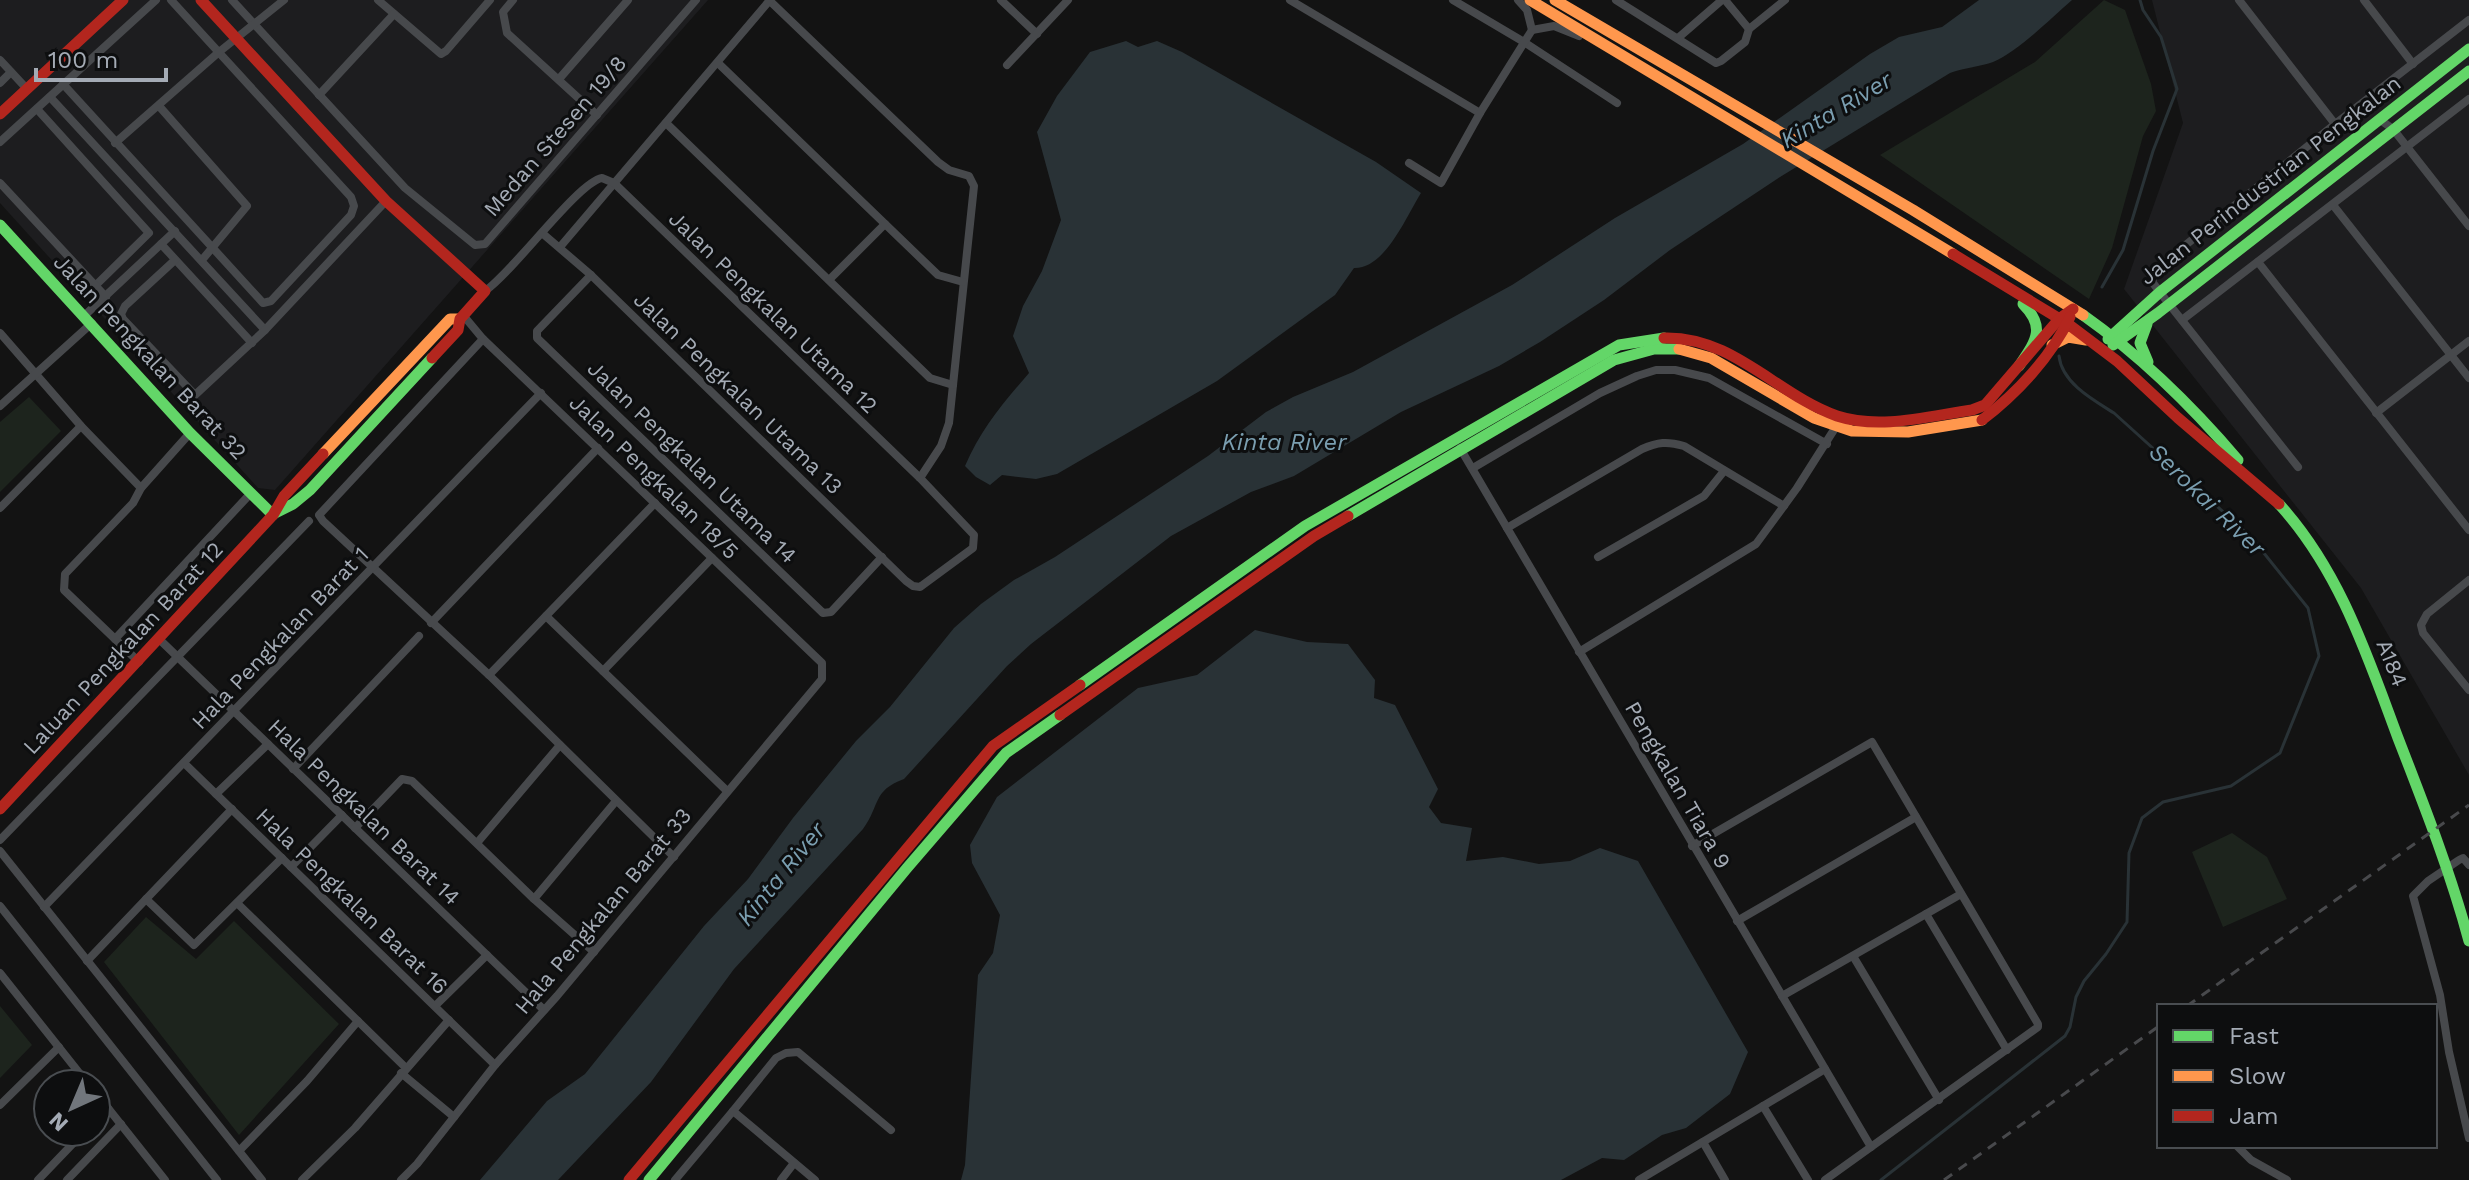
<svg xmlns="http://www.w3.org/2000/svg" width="2469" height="1180" viewBox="0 0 2469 1180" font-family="'Work Sans',sans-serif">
	<rect width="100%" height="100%" fill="#131313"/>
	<g fill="#1d1d1f">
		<polygon points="0,0 708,0 275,490 258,488 0,203"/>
		<polygon points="2152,0 2469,0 2469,775 2361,588 2124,289 2183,123"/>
	</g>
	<g fill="#1d241d">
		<polygon points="2104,0 2125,10 2151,84 2156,111 2143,136 2112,248 2089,299 1880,155 2035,62"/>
		<polygon points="29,397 61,431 0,492 0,422"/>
		<polygon points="2232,833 2267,857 2287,899 2223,927 2192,852"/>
		<polygon points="146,917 196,959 234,921 339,1024 239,1135 104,962"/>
		<polygon points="0,1006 32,1045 0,1078"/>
	</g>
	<g fill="#293236">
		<path d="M1979 0H2072C2050 19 2019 51 1993 62 1982 66 1963 68 1950 73L1780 177 1670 250 1604 300 1540 342 1499 366 1401 412 1294 476 1251 492 1171 536 1031 644 1007 666 904 779C872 791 881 804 863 829L734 969 651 1082 558 1180H480L547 1101 585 1074 704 926 748 879 793 818 856 741 890 707 954 628 981 604 1014 580 1055 557 1208 456 1266 412 1293 397 1353 372 1512 285 1615 218 1743 144 1870 54 1899 37 1942 27Z"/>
		<path d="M1126 41 1138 47 1157 41 1182 52 1376 162 1421 193C1406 217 1385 269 1354 268L1335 295 1217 381 1057 474 1036 479 1002 475 990 485 976 477 965 466C981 429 1003 403 1029 373L1013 336 1023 306 1042 271 1061 220 1037 132 1057 96 1090 52Z"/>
		<polygon points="1255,630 1307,642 1348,644 1375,680 1374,698 1395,705 1438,789 1429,807 1441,823 1472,828 1466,861 1503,857 1539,864 1570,861 1600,848 1638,861 1748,1052 1730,1094 1686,1128 1662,1135 1624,1160 1602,1158 1561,1180 961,1180 965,1165 978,975 993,953 1000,915 972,863 970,845 997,797 1138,688 1197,675"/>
	</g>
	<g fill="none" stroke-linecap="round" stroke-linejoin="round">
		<g stroke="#293236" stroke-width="3">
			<polyline points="2102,287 2123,250 2153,151 2177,89 2161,37 2143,10 2140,0"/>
			<path d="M1881 1180 2065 1036 2070 1027 2076 997 2084 981 2106 954 2127 922 2129 853 2142 818 2163 802 2231 786 2280 753 2319 656 2308 608 2251 537 2114 413C2093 400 2062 383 2059 356"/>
		</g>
		<g stroke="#47494c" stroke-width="8">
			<polyline points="232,0 405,188 475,245 485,244 696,0"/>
			<polyline points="378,0 441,54 446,51 490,0"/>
			<polyline points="513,0 503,12 507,33 597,115"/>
			<polyline points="1001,0 1037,34"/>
			<polyline points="1290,0 1480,113"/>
			<polyline points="1453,0 1524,42 1617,103"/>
			<polyline points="1518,0 1527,10 1532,30"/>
			<polyline points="1616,0 1716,63 1721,61 1745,42 1749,29 1785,0"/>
			<polyline points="1725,0 1749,29"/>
			<polyline points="2239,0 2335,124"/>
			<polyline points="2364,0 2413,64"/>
			<polyline points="770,1 938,162 949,170 969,176 974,186 949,423 941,446 920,478"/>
			<polyline points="1678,38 1722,0"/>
			<polyline points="0,60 27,89"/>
			<polyline points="718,63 938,275 963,282"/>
			<polyline points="1007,65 1068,0"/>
			<polyline points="559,79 628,0"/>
			<polyline points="0,83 11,72"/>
			<polyline points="63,84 263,303 271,301 351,215 354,206 351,197 171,0"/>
			<polyline points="319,95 394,14"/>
			<polyline points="50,97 265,330"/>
			<polyline points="159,106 247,206 202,260"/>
			<polyline points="37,109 149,233 95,286"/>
			<polyline points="2379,119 2393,129 2469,226"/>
			<polyline points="666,123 930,378 953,385"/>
			<polyline points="0,142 156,0"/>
			<polyline points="115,143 219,52 284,0"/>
			<polyline points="1409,163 1441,183 1480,113 1532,30 1554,26 1579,36"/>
			<polyline points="0,183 106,297"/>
			<polyline points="2333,205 2469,378"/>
			<polyline points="161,244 252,343"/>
			<polyline points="560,247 770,0"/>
			<polyline points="175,260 125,306 121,314 123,319 195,395 265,330 386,201"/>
			<polyline points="2258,262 2469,530"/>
			<polyline points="591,275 537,331 537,338 823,613 831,612 882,557"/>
			<polyline points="829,280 885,224"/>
			<path d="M485 291C514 271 578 182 602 178L614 183 920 478 974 535 973 548 920 587 913 586 906 581 591 275 542 233"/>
			<polyline points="84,316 175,231"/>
			<polyline points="2182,320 2469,99"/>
			<polyline points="0,333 81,426 141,488"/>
			<polyline points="483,339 319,515 323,521 489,675 674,857"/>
			<polyline points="0,406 92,323"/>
			<polyline points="2376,413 2469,341"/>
			<polyline points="1460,448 1871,1147"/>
			<polyline points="2298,467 2169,304 2153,283 2152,276 2156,269 2335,124 2469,20"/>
			<polyline points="1473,468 1600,393 1637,376 1656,370 1675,370 1709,378 1827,444"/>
			<polyline points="0,508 81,426"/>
			<path d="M1507 528 1642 449C1658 442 1667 441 1684 446L1784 506"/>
			<polyline points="1598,557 1704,496 1724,471"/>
			<polyline points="2469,580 2427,614 2421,625 2423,633 2469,690"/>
			<polyline points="546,616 727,791"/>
			<polyline points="431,623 598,448"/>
			<polyline points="115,639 251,493"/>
			<polyline points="159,639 544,1010"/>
			<polyline points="1579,652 1756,544 1797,488 1837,425"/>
			<polyline points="139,662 64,590 65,574 133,503 141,488 190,433"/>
			<polyline points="603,671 712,558"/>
			<polyline points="489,675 655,503"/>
			<polyline points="184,763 495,1065"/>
			<polyline points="293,769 419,636"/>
			<polyline points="216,794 268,744"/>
			<polyline points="355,828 402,779 412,781 534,899 594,952"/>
			<polyline points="0,840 309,521"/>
			<polyline points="477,843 560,745"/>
			<polyline points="1692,846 1872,742 2038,1024 2038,1027 1825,1180"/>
			<polyline points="0,851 262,1180"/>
			<polyline points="2469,865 2463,858 2459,860 2428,881 2413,896 2440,995 2449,1052 2469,1138"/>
			<polyline points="291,867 342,815"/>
			<polyline points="146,899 194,945 282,858"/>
			<polyline points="534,899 616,801"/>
			<polyline points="237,903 406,1068"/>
			<polyline points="0,906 217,1180"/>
			<polyline points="44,907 541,393"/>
			<polyline points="1926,914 2007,1050"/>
			<polyline points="1737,921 1916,817"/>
			<polyline points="1853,956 1939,1100"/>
			<polyline points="87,961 232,809"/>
			<polyline points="0,973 88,1084"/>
			<polyline points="1782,996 1961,894"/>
			<polyline points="435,1006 487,955"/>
			<polyline points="401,1073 454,1117"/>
			<polyline points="96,1093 165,1180"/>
			<polyline points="0,1105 59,1047"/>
			<polyline points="1763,1106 1808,1180"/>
			<polyline points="733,1111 776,1058 786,1053 798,1052 891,1130"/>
			<polyline points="96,1120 108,1108"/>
			<polyline points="1703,1142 1725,1180"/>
			<polyline points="2237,1146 2251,1160 2287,1180"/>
			<polyline points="239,1151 307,1081 358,1021"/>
			<polyline points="38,1180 84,1132"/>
			<polyline points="67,1180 121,1124"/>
			<polyline points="302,1180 355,1128 449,1020"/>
			<polyline points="401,1180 417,1164 495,1065 557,996 822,679 822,663 483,339 463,315"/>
			<polyline points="675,1180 733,1111 815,1180"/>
			<polyline points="781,1180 794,1163"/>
			<polyline points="1639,1180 1825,1069"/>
		</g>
		<g stroke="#63d668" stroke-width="11">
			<polyline points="0,225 190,433 273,515"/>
			<path d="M2083 315C2141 356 2192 406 2238 460"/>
			<polyline points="2147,324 2140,343 2148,362"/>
			<polyline points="2108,339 2160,292 2469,49"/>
			<polyline points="2113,345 2158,313 2469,71"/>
			<path d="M2019 366C2035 342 2047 328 2023 304"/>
			<path d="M2279 504C2340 571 2367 655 2398 738 2424 805 2450 871 2469 941"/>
			<polyline points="275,513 293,504 310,490 432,358"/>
			<polyline points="1348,516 1614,360 1654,349 1679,349"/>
			<polyline points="1080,685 1305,526 1619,345 1664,338"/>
			<polyline points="649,1180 907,868 1006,753 1060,715"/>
		</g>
		<g stroke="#ff974d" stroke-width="11">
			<polyline points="1530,0 1953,254"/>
			<polyline points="1555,0 1913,210 2083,315"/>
			<polyline points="2052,345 2068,337 2086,340"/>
			<polyline points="1679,349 1711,358 1814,418 1852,431 1908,432 1982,420"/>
			<polyline points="323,454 450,319 460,319"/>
		</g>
		<g stroke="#b3261e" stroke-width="11">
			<polyline points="201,0 386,201 485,291 460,319 458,330 432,358"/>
			<polyline points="0,114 123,0"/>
			<polyline points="1953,254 2068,324 2117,361 2178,418 2279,504"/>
			<path d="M1664 338C1733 336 1777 395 1837 416 1880 430 1929 416 1972 410L1985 405 2059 319 2073 309"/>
			<path d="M1982 420C2017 393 2051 357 2070 317"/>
			<polyline points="1060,715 1314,536 1348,516"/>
			<polyline points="0,809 273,515 284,496 323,454"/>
			<polyline points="629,1180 993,746 1080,685"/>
		</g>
		<g stroke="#48494c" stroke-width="3" stroke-dasharray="10 8" stroke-linecap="butt">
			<polyline points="2187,1006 2469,805"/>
			<polyline points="1944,1180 2159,1026"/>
		</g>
	</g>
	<g text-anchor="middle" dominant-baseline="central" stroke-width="6" stroke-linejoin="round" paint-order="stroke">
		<g font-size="22" fill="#a4abb5" stroke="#0d0e0f">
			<text transform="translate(555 136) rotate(-49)">Medan Stesen 19/8</text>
			<text transform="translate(2270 180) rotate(-38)">Jalan Perindustrian Pengkalan</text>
			<text transform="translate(773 312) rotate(44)">Jalan Pengkalan Utama 12</text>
			<text transform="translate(150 357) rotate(47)">Jalan Pengkalan Barat 32</text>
			<text transform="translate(738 393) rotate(44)">Jalan Pengkalan Utama 13</text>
			<text transform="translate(692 462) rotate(44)">Jalan Pengkalan Utama 14</text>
			<text transform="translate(654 477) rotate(44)">Jalan Pengkalan 18/5</text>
			<text transform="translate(280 638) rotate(-46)">Hala Pengkalan Barat 1</text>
			<text transform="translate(123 648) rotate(-47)">Laluan Pengkalan Barat 12</text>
			<text transform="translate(2392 663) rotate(68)">A184</text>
			<text transform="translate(1678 785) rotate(60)">Pengkalan Tiara 9</text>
			<text transform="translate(364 812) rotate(44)">Hala Pengkalan Barat 14</text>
			<text transform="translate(352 901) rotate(44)">Hala Pengkalan Barat 16</text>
			<text transform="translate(603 911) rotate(-50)">Hala Pengkalan Barat 33</text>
		</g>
		<g font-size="24" font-style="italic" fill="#7a9eb0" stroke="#0d0e0f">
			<text transform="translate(1836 110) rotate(-31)">Kinta River</text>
			<text x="1284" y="442">Kinta River</text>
			<text transform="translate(2207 500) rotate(44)">Serokai River</text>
			<text transform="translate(781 874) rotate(-51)">Kinta River</text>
		</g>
	</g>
	<rect x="2157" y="1004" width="280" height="144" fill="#0d0e0f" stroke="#494d51" stroke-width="2"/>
	<rect x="2173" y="1030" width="40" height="12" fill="#63d668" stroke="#494d51" stroke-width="2"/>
	<text x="2229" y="1044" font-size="24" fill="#a4abb5">Fast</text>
	<rect x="2173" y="1070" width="40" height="12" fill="#ff974d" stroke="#494d51" stroke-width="2"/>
	<text x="2229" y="1084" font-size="24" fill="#a4abb5">Slow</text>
	<rect x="2173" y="1110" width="40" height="12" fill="#b3261e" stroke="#494d51" stroke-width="2"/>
	<text x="2229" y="1124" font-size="24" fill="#a4abb5">Jam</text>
	<g transform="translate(72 1108) rotate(224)"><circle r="38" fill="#0d0e0f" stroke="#494d51" stroke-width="2"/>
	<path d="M0-6L14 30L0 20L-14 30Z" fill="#71767c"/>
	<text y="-12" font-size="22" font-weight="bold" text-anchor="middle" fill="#a4abb5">N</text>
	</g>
	<path d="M36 68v12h130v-12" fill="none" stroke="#a4abb5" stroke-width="4"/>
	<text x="48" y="68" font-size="24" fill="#a4abb5" stroke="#0d0e0f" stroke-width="6" paint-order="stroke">100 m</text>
</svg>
